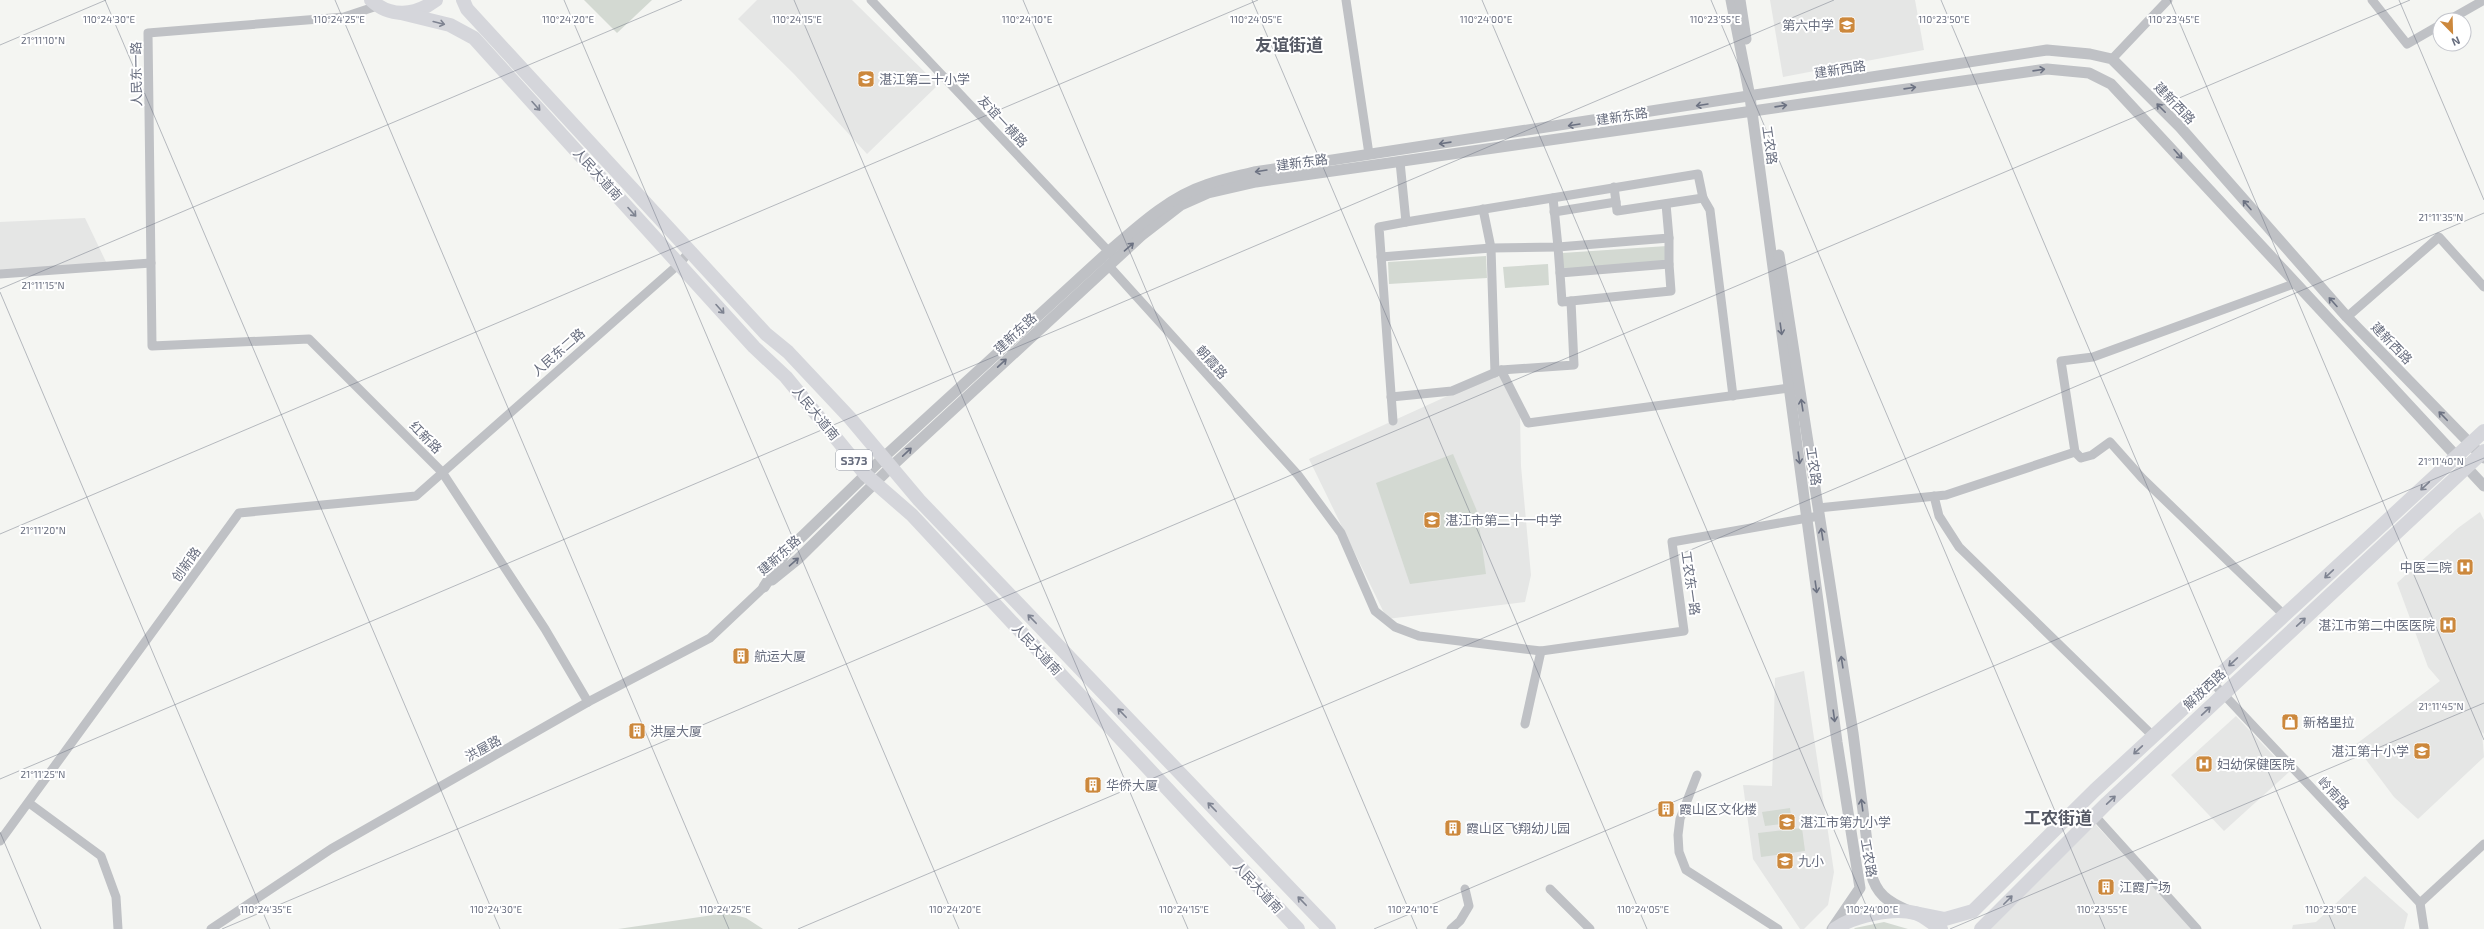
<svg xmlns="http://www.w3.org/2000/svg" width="2484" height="929" viewBox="0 0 2484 929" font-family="'Exo 2','Noto Sans SC',sans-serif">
	<rect width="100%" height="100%" fill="#f4f5f2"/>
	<g fill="#e5e6e5">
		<polygon points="757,0 852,0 938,85 867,154 794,74 738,19"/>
		<polygon points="1770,0 1915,0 1924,50 1783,77"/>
		<polygon points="85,218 107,264 0,270 0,222"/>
		<polygon points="1498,373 1520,415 1521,466 1531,575 1525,602 1387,619 1309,459"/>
		<polygon points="2480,512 2484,520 2484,734 2482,732 2484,757 2418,819 2394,797 2355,745 2440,681 2428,667 2397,583 2458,528"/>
		<polygon points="1804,671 1834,872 1828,905 1804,929 1800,929 1753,859 1743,785 1772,786 1775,678"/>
		<polygon points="2236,716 2289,772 2224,831 2171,775"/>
		<polygon points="2095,824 2193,929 1989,929"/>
		<polygon points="2365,876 2408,914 2404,929 2292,929 2293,925 2316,922"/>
	</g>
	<g fill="#d3d9d2">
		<polygon points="584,0 652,0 617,33"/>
		<polygon points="1667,246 1668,263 1563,270 1562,253"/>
		<polygon points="1486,256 1487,278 1389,284 1388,262"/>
		<polygon points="1548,264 1549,285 1505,288 1503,267"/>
		<polygon points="1453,454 1477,511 1486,574 1410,584 1376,483"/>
		<polygon points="1790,808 1792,823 1765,826 1762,812"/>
		<polygon points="1802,828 1805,851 1761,857 1758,833"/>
		<polygon points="727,913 746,918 763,929 618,929"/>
		<polygon points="1884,922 1908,929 1854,929 1855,928"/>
	</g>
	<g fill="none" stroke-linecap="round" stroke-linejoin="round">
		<g stroke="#bfc1c5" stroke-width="9">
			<polyline points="871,0 1113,256"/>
			<polyline points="1346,0 1369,154"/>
			<polyline points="2372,0 2407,44 2440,25"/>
			<polyline points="377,6 344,17 148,33 152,346 309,339 442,472 545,629 588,702"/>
			<polyline points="2449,20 2484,0"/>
			<polyline points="2112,59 2168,0"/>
			<polyline points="1400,162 1406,222 1698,174 1703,198 1617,211 1616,202"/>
			<polyline points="1703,198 1710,210 1733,396"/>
			<polyline points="1483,209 1491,248 1495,373"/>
			<polyline points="1554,212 1616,202 1614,187"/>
			<polyline points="1381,257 1491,248 1558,247 1553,198"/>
			<polyline points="1108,265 1298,475 1341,533 1375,611 1395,627 1419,636 1541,651 1684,631 1672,542 1819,516"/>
			<polyline points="1560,273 1558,247 1669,238 1666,204"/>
			<polyline points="0,274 151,263"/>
			<polyline points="1571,301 1671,291 1669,264"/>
			<polyline points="2347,317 2439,237 2484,287"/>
			<polyline points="1501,370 1574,365 1571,301 1562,302 1560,273 1669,264 1669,238"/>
			<polyline points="1391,397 1452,391 1501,370 1528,423 1789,388"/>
			<polyline points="1393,421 1379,227 1406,222"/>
			<polyline points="2075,452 2081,458 2092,455 2110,442 2142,478 2284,615"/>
			<polyline points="1934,496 1939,516 1959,547 2153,736"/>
			<polyline points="1818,508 1946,495 2075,452 2061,361 2093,357 2296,283"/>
			<polyline points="2212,682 2420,903 2424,929"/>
			<polyline points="1525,724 1541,651"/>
			<polyline points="1697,775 1680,819 1678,835 1679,852 1686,870 1778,929"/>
			<polyline points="29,803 101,856 116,897 118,929"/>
			<polyline points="2094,815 2197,929"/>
			<polyline points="0,841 239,513 416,496 679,264 690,251"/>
			<polyline points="1550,889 1590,929"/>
			<polyline points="2420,903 2484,844"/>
			<polyline points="211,929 331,849 588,702 710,638 764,587"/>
			<polyline points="1451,929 1460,921 1469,906 1465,889"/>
		</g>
		<g stroke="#bfc1c5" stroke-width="11">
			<polyline points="1731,0 1750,97 1837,742 1860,888 1832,929"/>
			<polyline points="1740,0 1746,39"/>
			<path d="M1779 255 1853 733 1871 873C1876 894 1888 902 1907 910"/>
			<polyline points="772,580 798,559 892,466 1141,236 1181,205 1208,193 1256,182 2047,69 2089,73 2111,84 2484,486"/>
			<path d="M764 587 786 552 885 456 1108 252C1137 227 1169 197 1206 185 1222 179 1238 176 1254 172L2047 50 2090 54 2112 59 2180 127 2347 317 2484 458"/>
		</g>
		<g stroke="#d5d6db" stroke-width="14">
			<path d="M371 0C390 18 415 16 436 0"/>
			<polyline points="463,0 467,9 766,334 788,352 850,418 919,500 1329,929"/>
			<polyline points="401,13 450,25 474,38 754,347 786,377 866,475 912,515 1298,929"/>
			<polyline points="1915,913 1945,919 1973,911 2095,790 2484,431"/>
			<path d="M1835 929C1853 916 1893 907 1915 913 1923 915 1933 924 1941 929"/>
			<polyline points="1981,929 2107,803 2484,451"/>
		</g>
	</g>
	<defs><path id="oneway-shaft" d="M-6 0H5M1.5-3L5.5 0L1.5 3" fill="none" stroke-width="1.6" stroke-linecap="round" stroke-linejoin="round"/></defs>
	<g stroke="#7e8391">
		<use href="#oneway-shaft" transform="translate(439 23) rotate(14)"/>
		<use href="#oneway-shaft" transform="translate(536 106) rotate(48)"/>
		<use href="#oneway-shaft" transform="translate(632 212) rotate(48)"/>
		<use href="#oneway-shaft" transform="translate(720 309) rotate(48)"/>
		<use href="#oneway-shaft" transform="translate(2425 486) rotate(137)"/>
		<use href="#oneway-shaft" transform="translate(2329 574) rotate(137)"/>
		<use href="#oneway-shaft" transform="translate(1032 619) rotate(-134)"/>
		<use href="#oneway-shaft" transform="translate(2301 622) rotate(-43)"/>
		<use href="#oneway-shaft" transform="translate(2233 662) rotate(137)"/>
		<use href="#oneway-shaft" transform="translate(2206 711) rotate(-43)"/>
		<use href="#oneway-shaft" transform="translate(1122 713) rotate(-134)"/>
		<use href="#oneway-shaft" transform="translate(2138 750) rotate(137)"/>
		<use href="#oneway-shaft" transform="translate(2111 800) rotate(-43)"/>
		<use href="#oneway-shaft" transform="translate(1212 807) rotate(-134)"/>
		<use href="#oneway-shaft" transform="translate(2008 900) rotate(-45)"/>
		<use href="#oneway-shaft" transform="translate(1302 901) rotate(-134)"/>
	</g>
	<g stroke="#6c7282">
		<use href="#oneway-shaft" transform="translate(2039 70) rotate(-8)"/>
		<use href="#oneway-shaft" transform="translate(1910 88) rotate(-8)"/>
		<use href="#oneway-shaft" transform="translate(1702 105) rotate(171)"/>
		<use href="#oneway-shaft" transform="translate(1781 106) rotate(-8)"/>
		<use href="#oneway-shaft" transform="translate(2161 108) rotate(-135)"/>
		<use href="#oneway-shaft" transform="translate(1574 125) rotate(171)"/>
		<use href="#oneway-shaft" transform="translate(1445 143) rotate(172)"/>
		<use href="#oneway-shaft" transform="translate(2178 154) rotate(48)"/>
		<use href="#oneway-shaft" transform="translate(1261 171) rotate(171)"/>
		<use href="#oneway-shaft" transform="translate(2247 205) rotate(-131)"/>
		<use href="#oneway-shaft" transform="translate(1129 247) rotate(-41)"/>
		<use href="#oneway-shaft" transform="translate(2333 302) rotate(-132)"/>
		<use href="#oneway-shaft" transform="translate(1781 329) rotate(82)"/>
		<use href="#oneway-shaft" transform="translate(1002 363) rotate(-43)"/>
		<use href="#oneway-shaft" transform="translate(1802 405) rotate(-99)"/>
		<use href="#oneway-shaft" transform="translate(2443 416) rotate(-134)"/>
		<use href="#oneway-shaft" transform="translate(907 452) rotate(-43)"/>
		<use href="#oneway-shaft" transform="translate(1799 458) rotate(82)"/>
		<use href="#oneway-shaft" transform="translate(1822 534) rotate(-99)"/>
		<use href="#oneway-shaft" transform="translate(794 562) rotate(-41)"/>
		<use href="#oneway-shaft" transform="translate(1816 587) rotate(82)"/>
		<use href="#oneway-shaft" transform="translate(1842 662) rotate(-99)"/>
		<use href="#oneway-shaft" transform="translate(1834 716) rotate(82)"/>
		<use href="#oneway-shaft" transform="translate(1862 805) rotate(-98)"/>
	</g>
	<path fill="none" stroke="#686e7f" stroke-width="1" stroke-opacity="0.45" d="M105 0 500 929M335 0 729 929M564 0 959 929M794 0 1188 929M1023 0 1417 929M1252 0 1647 929M1482 0 1876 929M1711 0 2105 929M1941 0 2335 929M2170 0 2484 740M2399 0 2484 200M0 45 106 0M0 289 682 0M0 292 270 929M0 534 1258 0M0 779 1834 0M0 832 41 929M222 929 2410 0M798 929 2484 213M1374 929 2484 458M1950 929 2484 703"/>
	<defs>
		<g id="school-square" transform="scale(0.9)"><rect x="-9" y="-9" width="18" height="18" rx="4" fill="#cc883c" stroke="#fff"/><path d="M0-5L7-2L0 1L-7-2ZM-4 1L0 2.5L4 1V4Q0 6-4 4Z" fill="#fff"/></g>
		<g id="hospital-square" transform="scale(0.9)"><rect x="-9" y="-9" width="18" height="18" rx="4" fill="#cc883c" stroke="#fff"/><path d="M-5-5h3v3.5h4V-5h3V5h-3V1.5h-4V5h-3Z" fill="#fff"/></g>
		<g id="building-square" transform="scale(0.9)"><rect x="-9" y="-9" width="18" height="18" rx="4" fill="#cc883c" stroke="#fff"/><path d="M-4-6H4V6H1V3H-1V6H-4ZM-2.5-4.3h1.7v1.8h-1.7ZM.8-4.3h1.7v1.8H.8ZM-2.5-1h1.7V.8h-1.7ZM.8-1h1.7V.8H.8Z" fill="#fff"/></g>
		<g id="shop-square" transform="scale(0.9)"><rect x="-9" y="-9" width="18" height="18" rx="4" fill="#cc883c" stroke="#fff"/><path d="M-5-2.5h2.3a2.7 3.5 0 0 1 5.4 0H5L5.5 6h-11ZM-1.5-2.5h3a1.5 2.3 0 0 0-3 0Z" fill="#fff"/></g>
	</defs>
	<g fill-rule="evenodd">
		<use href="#school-square" x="1847" y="25"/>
		<use href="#school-square" x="866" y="79"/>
		<use href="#school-square" x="1432" y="520"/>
		<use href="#hospital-square" x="2465" y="567"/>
		<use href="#hospital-square" x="2448" y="625"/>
		<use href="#building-square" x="741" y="656"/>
		<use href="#shop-square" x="2290" y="722"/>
		<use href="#building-square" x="637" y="731"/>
		<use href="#school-square" x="2422" y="751"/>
		<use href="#hospital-square" x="2204" y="764"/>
		<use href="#building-square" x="1093" y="785"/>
		<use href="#building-square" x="1666" y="809"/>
		<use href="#school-square" x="1787" y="822"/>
		<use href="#building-square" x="1453" y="828"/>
		<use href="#school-square" x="1785" y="861"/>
		<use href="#building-square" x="2106" y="887"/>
	</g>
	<g text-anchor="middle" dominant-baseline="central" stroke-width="4" stroke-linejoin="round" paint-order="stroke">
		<rect fill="#fff" stroke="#959aa5" stroke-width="1" x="836" y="450" width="36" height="20" rx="3"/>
		<g font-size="12" font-weight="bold" fill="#686e7f">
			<text x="854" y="460">S373</text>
		</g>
		<g font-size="13" fill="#686e7f" stroke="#fff" text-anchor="start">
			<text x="1834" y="25" text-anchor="end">第六中学</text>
			<text x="879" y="79">湛江第二十小学</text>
			<text x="1445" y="520">湛江市第二十一中学</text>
			<text x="2452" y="567" text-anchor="end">中医二院</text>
			<text x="2435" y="625" text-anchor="end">湛江市第二中医医院</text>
			<text x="754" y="656">航运大厦</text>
			<text x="2303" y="722">新格里拉</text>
			<text x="650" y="731">洪屋大厦</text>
			<text x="2409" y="751" text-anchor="end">湛江第十小学</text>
			<text x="2217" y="764">妇幼保健医院</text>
			<text x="1106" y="785">华侨大厦</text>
			<text x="1679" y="809">霞山区文化楼</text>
			<text x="1800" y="822">湛江市第九小学</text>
			<text x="1466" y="828">霞山区飞翔幼儿园</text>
			<text x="1798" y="861">九小</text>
			<text x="2119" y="887">江霞广场</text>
		</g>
		<g font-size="13" fill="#686e7f" stroke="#fff">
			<text transform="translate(1840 69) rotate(-9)">建新西路</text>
			<text transform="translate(136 74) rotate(-91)">人民东一路</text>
			<text transform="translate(2175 103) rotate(46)">建新西路</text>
			<text transform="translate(1622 116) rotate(-9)">建新东路</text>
			<text transform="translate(1003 121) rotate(47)">友谊一横路</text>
			<text transform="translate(1770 145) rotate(82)">工农路</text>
			<text transform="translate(1302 162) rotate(-8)">建新东路</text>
			<text transform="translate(598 174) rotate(48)">人民大道南</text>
			<text transform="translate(1015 333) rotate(-43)">建新东路</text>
			<text transform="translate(2392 343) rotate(46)">建新西路</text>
			<text transform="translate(558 352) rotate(-41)">人民东二路</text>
			<text transform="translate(1212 362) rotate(48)">朝霞路</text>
			<text transform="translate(816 413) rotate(51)">人民大道南</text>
			<text transform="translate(426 437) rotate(45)">红新路</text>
			<text transform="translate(1814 466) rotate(82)">工农路</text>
			<text transform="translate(779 555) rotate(-42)">建新东路</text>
			<text transform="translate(186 564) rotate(-54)">创新路</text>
			<text transform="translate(1691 583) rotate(82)">工农东一路</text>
			<text transform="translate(1037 649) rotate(47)">人民大道南</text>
			<text transform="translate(2204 689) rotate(-43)">解放西路</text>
			<text transform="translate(483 748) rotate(-29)">洪屋路</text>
			<text transform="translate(2334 793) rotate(47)">岭南路</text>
			<text transform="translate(1869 858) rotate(80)">工农路</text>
			<text transform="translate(1258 887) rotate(47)">人民大道南</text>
		</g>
		<g font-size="17" font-weight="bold" fill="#555965" stroke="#fff">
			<text x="1289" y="44">友谊街道</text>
			<text x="2058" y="817">工农街道</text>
		</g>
	</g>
	<g font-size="10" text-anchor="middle" fill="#686e7f" stroke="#fff" stroke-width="4" stroke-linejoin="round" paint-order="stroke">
		<text x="109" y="23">110°24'30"E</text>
		<text x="339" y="23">110°24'25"E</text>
		<text x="568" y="23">110°24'20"E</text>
		<text x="797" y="23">110°24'15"E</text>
		<text x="1027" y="23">110°24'10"E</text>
		<text x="1256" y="23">110°24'05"E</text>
		<text x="1486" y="23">110°24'00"E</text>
		<text x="1715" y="23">110°23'55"E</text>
		<text x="1944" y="23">110°23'50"E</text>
		<text x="2174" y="23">110°23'45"E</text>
		<text x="43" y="44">21°11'10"N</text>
		<text x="2441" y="221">21°11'35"N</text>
		<text x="43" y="289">21°11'15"N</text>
		<text x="2441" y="465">21°11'40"N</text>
		<text x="43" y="534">21°11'20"N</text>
		<text x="2441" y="710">21°11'45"N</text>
		<text x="43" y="778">21°11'25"N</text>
		<text x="266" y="913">110°24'35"E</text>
		<text x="496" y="913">110°24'30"E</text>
		<text x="725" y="913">110°24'25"E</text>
		<text x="955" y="913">110°24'20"E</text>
		<text x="1184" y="913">110°24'15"E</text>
		<text x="1413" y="913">110°24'10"E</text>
		<text x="1643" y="913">110°24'05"E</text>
		<text x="1872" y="913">110°24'00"E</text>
		<text x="2102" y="913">110°23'55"E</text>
		<text x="2331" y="913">110°23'50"E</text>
	</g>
	<g transform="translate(2452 32) rotate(157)"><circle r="19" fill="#ffffff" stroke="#c3c5cc"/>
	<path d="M0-3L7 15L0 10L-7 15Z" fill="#cc883c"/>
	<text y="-6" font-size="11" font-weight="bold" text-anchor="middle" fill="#686e7f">N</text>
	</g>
</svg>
